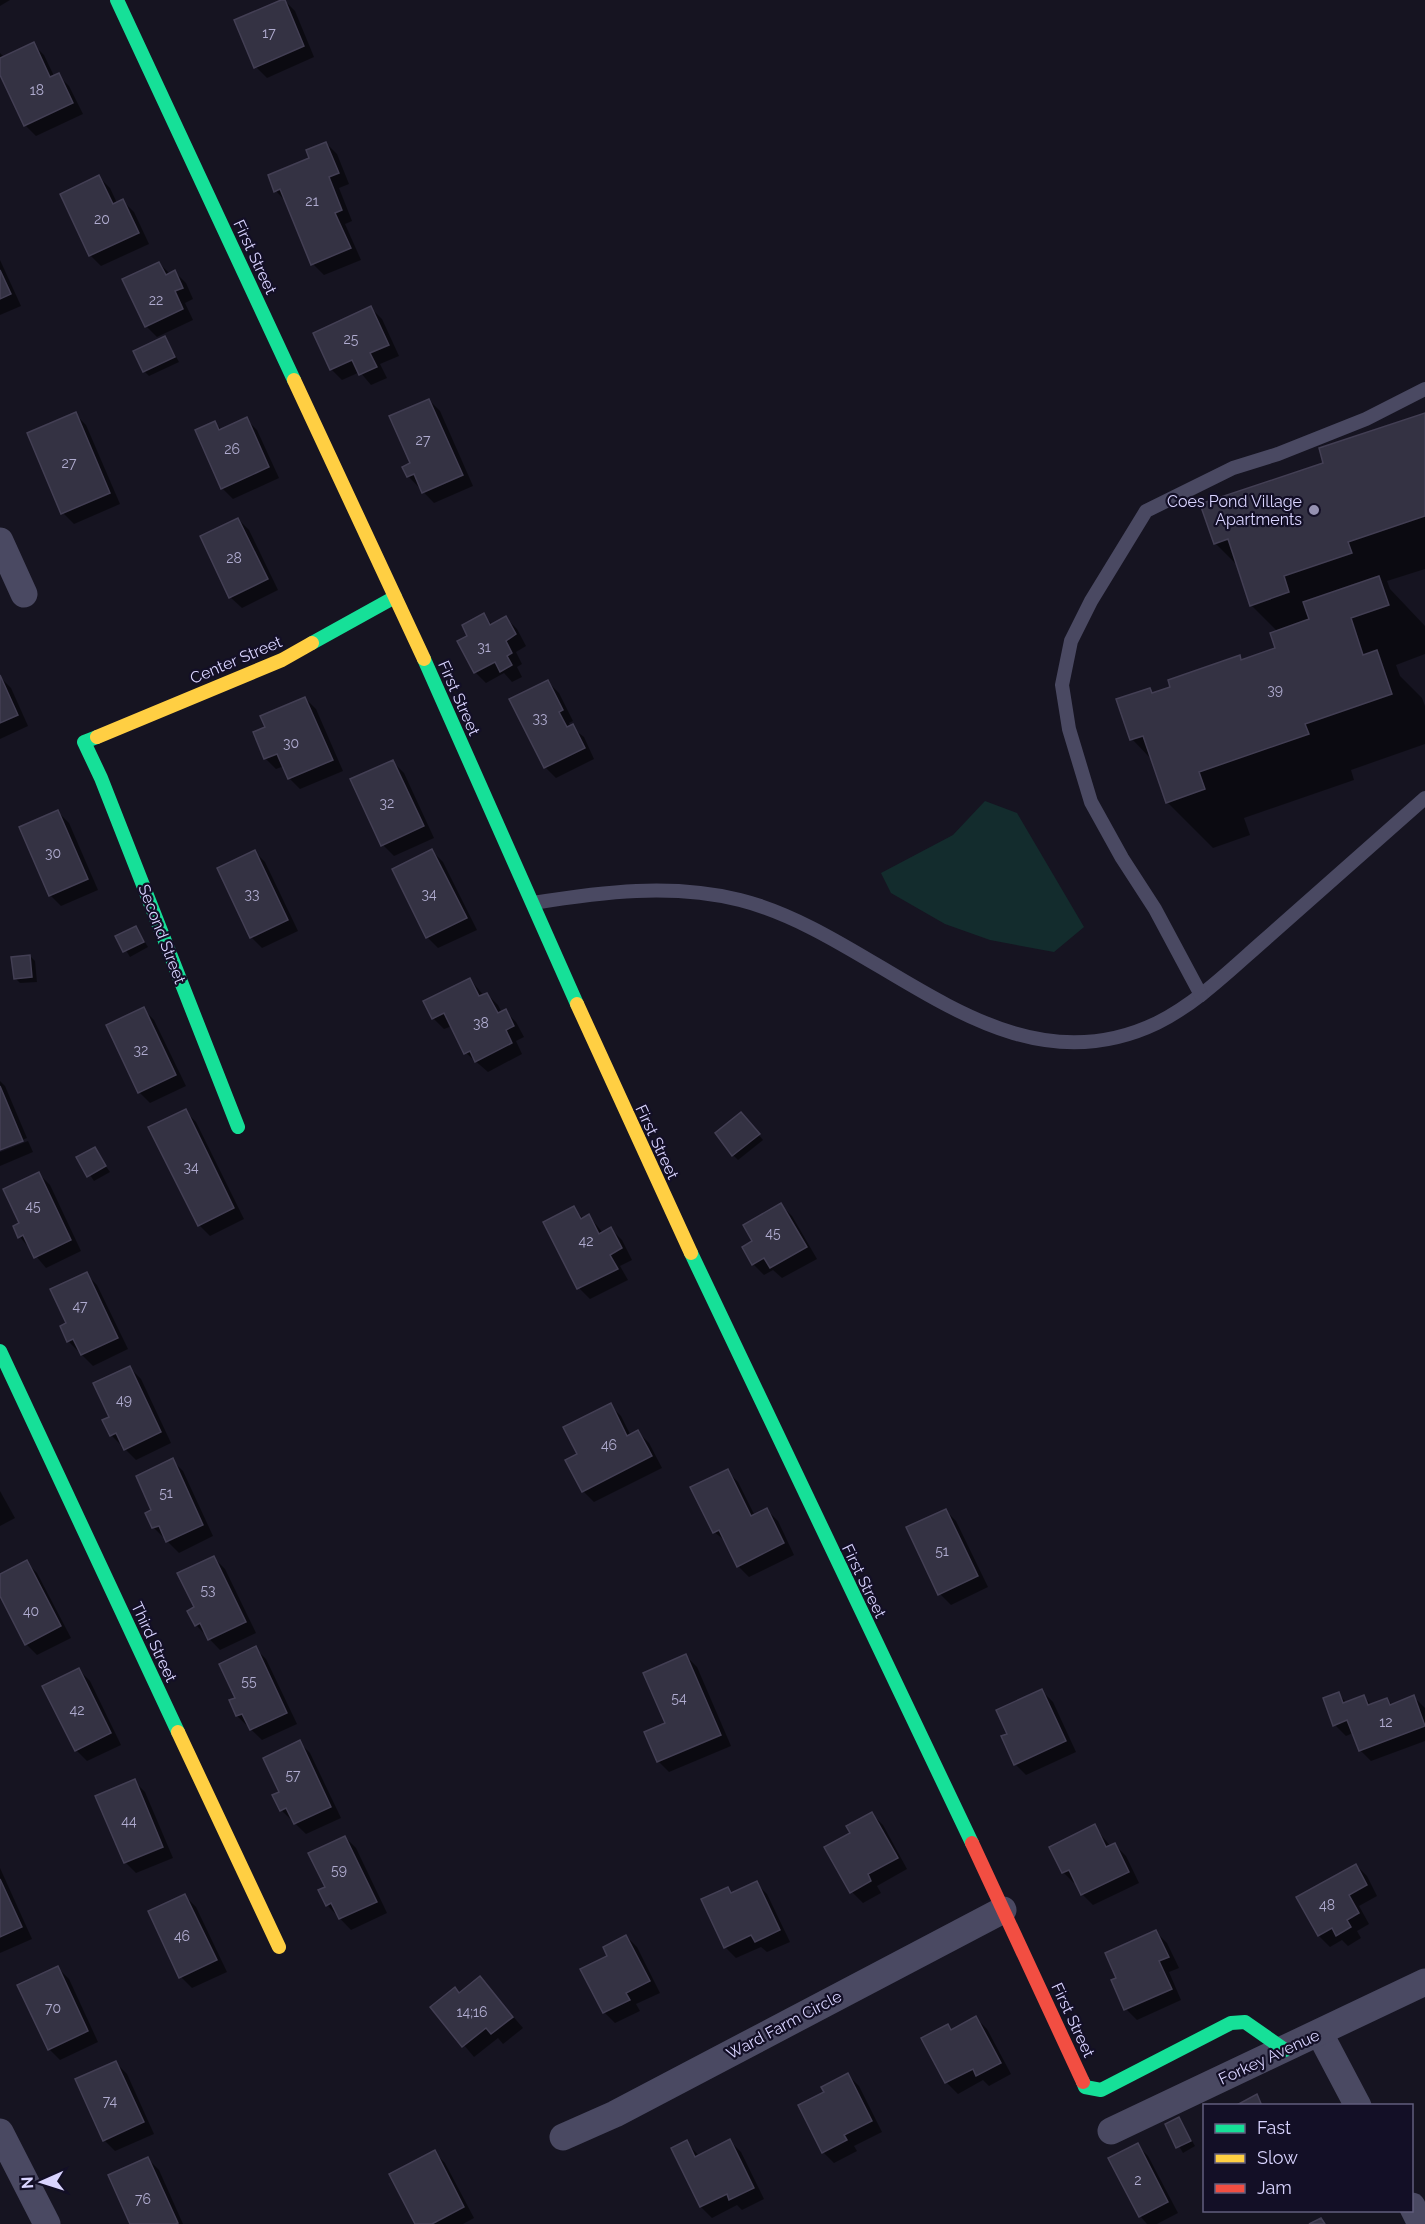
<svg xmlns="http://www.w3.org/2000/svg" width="1425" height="2224" viewBox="0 0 1425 2224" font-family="Raleway,sans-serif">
	<rect width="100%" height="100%" fill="#161421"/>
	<polygon fill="#132c2d" points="985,801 1017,813 1084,927 1054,952 990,940 945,924 891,893 881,873 953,835"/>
	<g fill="#0007">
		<polygon points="0,0 10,0 0,6"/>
		<polygon points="284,0 295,11 314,57 267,78 256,67"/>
		<polygon points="33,44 44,55 54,76 58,75 69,86 83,114 36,136 25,125 2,76 0,77 0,53 5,58"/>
		<polygon points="326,143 337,154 349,184 339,188 352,221 345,224 361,260 324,275 313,264 287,203 276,191"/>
		<polygon points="99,177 110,188 117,203 123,201 134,212 149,244 101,266 90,255"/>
		<polygon points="0,260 21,306 0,315"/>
		<polygon points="159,263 170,274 175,272 186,283 193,299 185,303 193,320 157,337 146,326"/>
		<polygon points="371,308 382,319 399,356 380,364 387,378 371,385 360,372 342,380 331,369"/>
		<polygon points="165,337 179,362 149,376 144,371"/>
		<polygon points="429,400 440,411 473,486 434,503 408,476"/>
		<polygon points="75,414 86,425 120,504 74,524 63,513"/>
		<polygon points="1425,415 1425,569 1387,581 1390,589 1425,626 1425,654 1396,665 1400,676 1422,698 1425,706 1425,744 1351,770 1354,780 1244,818 1250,835 1213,848 1167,802 1152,760 1132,739 1149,689 1154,694 1239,657 1243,661 1277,649 1278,632 1251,605 1238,566 1215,543 1325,464"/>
		<polygon points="246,419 257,430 279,478 233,499 222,488 215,423 222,430"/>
		<polygon points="238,519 249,530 278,590 242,608 230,597"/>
		<polygon points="483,615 493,625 506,618 517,629 526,646 516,652 522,664 517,667 522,677 512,682 504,673 486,683 475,672 470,636"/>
		<polygon points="0,677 11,688 28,726 0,739"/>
		<polygon points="548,682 559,693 573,721 569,723 571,727 584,737 594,759 556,778 545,767"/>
		<polygon points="305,698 316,709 343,771 300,789 289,778 284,766 276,769 265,758 266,728"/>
		<polygon points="393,762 404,773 434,838 394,856 383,845"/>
		<polygon points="58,812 69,823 98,890 61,906 50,895"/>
		<polygon points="254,851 265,862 298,931 262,948 251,937"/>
		<polygon points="432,851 443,862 477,930 438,948 427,937"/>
		<polygon points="136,928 148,947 130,957 118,937"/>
		<polygon points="30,956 35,961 37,982 20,983 15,978"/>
		<polygon points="470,979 484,996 487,994 498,1005 502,1013 505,1011 516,1022 524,1037 516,1041 522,1054 488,1072 466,1053 452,1026 444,1029 433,1018"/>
		<polygon points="143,1009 154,1020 186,1086 150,1103 139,1092"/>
		<polygon points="0,1081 5,1086 27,1138 0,1149"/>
		<polygon points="185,1111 196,1122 244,1219 210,1236 199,1225"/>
		<polygon points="746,1119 763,1140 738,1160 733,1155"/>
		<polygon points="28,1141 33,1152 0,1166 0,1152"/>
		<polygon points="94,1149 110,1172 94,1181 78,1157"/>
		<polygon points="39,1174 50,1185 81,1251 46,1268 20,1237 21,1224"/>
		<polygon points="781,1205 792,1216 817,1259 782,1278 773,1270 764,1275 753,1264 754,1242"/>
		<polygon points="573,1208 584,1219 589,1216 603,1233 611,1229 622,1240 632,1260 620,1266 628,1280 590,1299 579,1288 545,1222"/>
		<polygon points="86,1274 97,1285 128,1349 93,1366 68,1341 68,1324"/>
		<polygon points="130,1368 141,1379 171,1443 136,1460 111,1435 111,1418"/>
		<polygon points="610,1405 621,1416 631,1436 638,1432 649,1443 662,1468 594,1502 583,1491 579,1455"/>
		<polygon points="172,1460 183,1471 213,1536 179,1553 154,1528 147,1514 153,1511"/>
		<polygon points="727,1471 738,1482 755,1516 767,1510 778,1521 794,1555 749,1577 738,1566 727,1542 714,1532"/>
		<polygon points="0,1491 15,1518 0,1526"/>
		<polygon points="945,1510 956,1521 988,1587 951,1605 940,1594"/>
		<polygon points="214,1558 225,1569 256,1633 220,1650 196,1625 196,1608"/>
		<polygon points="26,1562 37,1573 71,1638 37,1655 26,1644 0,1593 0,1576"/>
		<polygon points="255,1648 266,1659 297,1724 262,1740 237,1716 231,1701 237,1698"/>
		<polygon points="686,1656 697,1667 731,1746 669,1772 658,1761"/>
		<polygon points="79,1670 90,1681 121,1745 87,1761 76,1750 44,1687"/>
		<polygon points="1042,1691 1053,1702 1076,1752 1026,1775 1015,1764 1009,1735"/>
		<polygon points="1338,1694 1347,1703 1364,1697 1372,1705 1387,1699 1393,1705 1414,1697 1425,1708 1425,1741 1371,1761 1360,1750 1353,1733 1346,1736 1335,1725"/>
		<polygon points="299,1742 310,1753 341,1818 306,1834 281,1810 281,1792"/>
		<polygon points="134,1781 145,1792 173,1858 136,1873 125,1862"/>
		<polygon points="872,1814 883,1825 907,1869 877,1886 881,1893 863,1903 852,1892 852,1833"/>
		<polygon points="1094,1826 1111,1847 1115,1845 1126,1856 1139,1883 1093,1905 1082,1894 1076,1882 1074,1883 1063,1872"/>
		<polygon points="345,1837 356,1848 387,1913 351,1930 327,1905 327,1888"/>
		<polygon points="1356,1865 1367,1876 1377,1896 1359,1906 1369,1924 1357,1931 1361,1938 1348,1946 1342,1940 1330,1947 1319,1936 1298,1898"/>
		<polygon points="0,1868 32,1939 0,1953"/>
		<polygon points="756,1883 767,1894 790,1942 767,1952 761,1947 736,1958 725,1947 728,1888 733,1894"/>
		<polygon points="185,1896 196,1907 227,1972 192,1988 181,1977"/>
		<polygon points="1156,1932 1167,1943 1179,1968 1169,1972 1181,2000 1137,2020 1126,2009 1118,1978"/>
		<polygon points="626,1936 637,1947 660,1993 636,2004 640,2011 615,2023 604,2012"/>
		<polygon points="58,1968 69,1979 98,2042 60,2060 49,2049"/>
		<polygon points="480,1978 523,2028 503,2044 498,2038 474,2057 432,2007 460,1995"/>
		<polygon points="976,2018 987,2029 1011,2074 989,2086 983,2080 958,2094 947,2083 923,2039 947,2026 952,2031"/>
		<polygon points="116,2063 127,2074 154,2134 115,2151 104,2140"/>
		<polygon points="848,2075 859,2086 882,2132 854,2146 857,2151 834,2163 823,2152 826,2093"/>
		<polygon points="1179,2119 1195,2146 1183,2153 1167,2125"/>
		<polygon points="730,2141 741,2152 764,2199 742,2210 737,2205 712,2218 701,2207 673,2149 686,2142 699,2156"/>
		<polygon points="1137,2145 1148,2156 1178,2213 1157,2224 1147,2224 1140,2216"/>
		<polygon points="434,2152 445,2163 474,2218 463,2224 417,2224"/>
		<polygon points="148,2159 159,2170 183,2224 132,2224"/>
	</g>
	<g fill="#343243" stroke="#433f54" stroke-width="1.5">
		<polygon points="281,0 285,0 304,46 254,68 234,20"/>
		<polygon points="34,42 50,77 59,73 73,103 24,126 0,75 0,58"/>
		<polygon points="326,142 339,173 329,177 342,210 335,213 351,248 311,265 280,189 274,192 268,175 309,158 306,150"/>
		<polygon points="99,175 113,204 123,199 139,233 89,256 60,194"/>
		<polygon points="159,262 166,275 175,270 183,288 175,291 183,309 145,327 122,279"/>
		<polygon points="0,270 11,294 0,299"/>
		<polygon points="371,306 389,345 370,353 377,367 359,375 352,360 330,370 313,333"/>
		<polygon points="165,336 175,357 143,372 133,351"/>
		<polygon points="429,399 463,475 422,493 414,474 407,477 402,467 410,463 389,416"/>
		<polygon points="76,412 110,493 61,514 27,433"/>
		<polygon points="1425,413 1425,516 1348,542 1352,553 1284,576 1289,592 1250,606 1228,539 1214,544 1200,504 1323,463 1319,448"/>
		<polygon points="247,417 269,467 221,489 195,430 215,421 219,430"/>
		<polygon points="238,518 268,579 229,598 200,536"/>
		<polygon points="1379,576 1389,605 1351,618 1363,655 1377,650 1392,694 1305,724 1309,734 1199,772 1205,789 1166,803 1143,736 1130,740 1116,699 1150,688 1152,693 1170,687 1168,680 1240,655 1241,660 1275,648 1270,633 1309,619 1303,602"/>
		<polygon points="484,613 490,625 506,616 516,634 506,641 512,653 507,656 512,665 500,672 495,662 474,673 457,641 467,636 462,625"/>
		<polygon points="0,675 18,715 0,723"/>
		<polygon points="548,680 563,710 559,712 567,727 573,724 585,748 544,768 509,699"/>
		<polygon points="305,697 333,760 288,779 277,754 264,759 253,732 265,727 260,716"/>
		<polygon points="393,760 424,826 381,846 350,779"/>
		<polygon points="58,810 88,879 49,896 19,827"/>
		<polygon points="432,849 467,918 426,938 392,869"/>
		<polygon points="255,850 288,920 250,938 217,868"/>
		<polygon points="136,926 144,942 123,952 115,936"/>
		<polygon points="30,955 32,977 14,979 11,957"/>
		<polygon points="470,978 479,996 487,993 498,1013 506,1009 514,1026 506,1030 512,1043 475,1062 470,1051 464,1054 444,1013 432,1019 423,1001"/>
		<polygon points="144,1007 176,1075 138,1093 106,1025"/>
		<polygon points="0,1086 23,1141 0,1150"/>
		<polygon points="186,1109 234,1208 198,1226 148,1127"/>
		<polygon points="741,1112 760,1134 732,1156 715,1133"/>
		<polygon points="95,1147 106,1166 87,1177 76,1157"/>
		<polygon points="39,1172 71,1240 34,1258 23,1235 18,1238 13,1226 19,1223 3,1189"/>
		<polygon points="781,1203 807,1247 770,1268 764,1258 752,1265 742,1247 752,1241 743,1225"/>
		<polygon points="574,1206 581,1219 589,1214 599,1234 611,1227 622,1248 610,1255 618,1269 577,1289 543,1222"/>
		<polygon points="87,1272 118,1338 81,1355 73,1339 67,1342 60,1326 66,1323 50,1289"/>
		<polygon points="130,1366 161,1432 124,1450 116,1433 110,1436 102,1420 109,1417 93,1383"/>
		<polygon points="611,1403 627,1436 638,1430 652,1456 582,1492 565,1460 577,1454 563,1427"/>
		<polygon points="173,1458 203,1525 166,1542 159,1526 152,1528 145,1513 151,1510 136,1476"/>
		<polygon points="728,1469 751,1516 767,1508 784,1543 737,1567 719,1530 713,1533 690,1487"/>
		<polygon points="946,1509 978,1576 938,1595 906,1527"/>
		<polygon points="214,1556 246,1622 208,1640 200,1623 195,1626 187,1611 194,1607 177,1573"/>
		<polygon points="27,1560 61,1626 25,1645 0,1596 0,1574"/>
		<polygon points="256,1646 287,1713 250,1730 242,1714 236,1716 229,1700 235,1698 219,1664"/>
		<polygon points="686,1654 721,1735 657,1762 644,1732 665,1723 643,1673"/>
		<polygon points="79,1668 111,1733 75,1751 42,1686"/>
		<polygon points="1042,1689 1066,1741 1014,1765 1001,1736 1007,1734 996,1710"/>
		<polygon points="1339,1692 1343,1703 1364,1695 1368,1705 1387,1698 1390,1705 1414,1695 1425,1726 1359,1751 1347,1720 1333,1726 1323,1698"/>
		<polygon points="300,1740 331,1807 294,1824 286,1808 280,1811 272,1795 279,1792 263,1758"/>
		<polygon points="135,1779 163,1847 124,1863 95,1796"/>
		<polygon points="872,1812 898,1858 868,1874 871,1881 850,1893 824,1847 850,1833 846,1826"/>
		<polygon points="1095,1824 1106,1847 1115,1843 1129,1872 1081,1895 1069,1870 1062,1873 1049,1847"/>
		<polygon points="345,1836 377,1902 339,1919 331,1903 326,1906 318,1890 325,1887 308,1853"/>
		<polygon points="1356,1864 1367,1885 1349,1895 1359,1913 1347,1920 1351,1927 1336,1936 1332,1928 1318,1936 1296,1897"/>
		<polygon points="0,1879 22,1927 0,1937"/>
		<polygon points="757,1881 780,1930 755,1942 751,1935 724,1948 701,1899 728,1887 731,1893"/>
		<polygon points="185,1894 217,1960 179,1978 148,1911"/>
		<polygon points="1156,1930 1169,1957 1159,1961 1172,1989 1124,2010 1111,1980 1116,1978 1105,1953"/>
		<polygon points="626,1935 650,1981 626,1993 630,2000 603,2013 580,1969 607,1956 603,1947"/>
		<polygon points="58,1966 88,2031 48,2050 17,1985"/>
		<polygon points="480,1976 513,2017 491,2034 486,2028 462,2047 430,2007 455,1987 459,1993"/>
		<polygon points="976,2016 1001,2063 976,2076 973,2069 945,2083 921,2038 948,2024 951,2030"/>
		<polygon points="116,2061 144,2122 103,2141 75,2079"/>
		<polygon points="848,2073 872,2121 844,2135 847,2140 822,2153 798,2105 824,2092 821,2087"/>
		<polygon points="1257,2094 1262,2106 1235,2106"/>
		<polygon points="1179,2117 1191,2141 1176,2148 1165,2124"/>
		<polygon points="730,2139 754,2188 729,2200 727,2194 700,2207 671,2148 687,2140 695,2157"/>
		<polygon points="1138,2143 1168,2202 1139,2217 1108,2158"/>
		<polygon points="435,2150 464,2207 432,2224 415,2224 389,2174"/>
		<polygon points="148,2157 178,2223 175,2224 130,2224 108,2175"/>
		<polygon points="1321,2218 1325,2224 1309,2224"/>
	</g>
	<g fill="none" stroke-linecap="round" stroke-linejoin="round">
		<g stroke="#4a4962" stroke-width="14">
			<path d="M533 903C602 892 671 883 740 900 880 935 1001 1098 1157 1023 1199 1002 1233 967 1269 936 1321 890 1373 844 1425 798"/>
			<polyline points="1201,995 1155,909 1122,858 1091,802 1069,729 1062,685 1071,641 1091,601 1146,511 1233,468 1278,454 1366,419 1425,389"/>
		</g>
		<g stroke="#4a4962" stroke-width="27">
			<polyline points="0,541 24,594"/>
			<polyline points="1320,2034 1358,2106"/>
			<polyline points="1111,2131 1425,1982"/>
			<polyline points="0,2132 47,2224"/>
			<polyline points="563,2137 615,2114 1003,1910"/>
			<polyline points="1412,2206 1421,2224"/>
		</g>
		<g stroke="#16e098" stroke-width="14">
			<polyline points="117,0 294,380"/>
			<polyline points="312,643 395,597"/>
			<polyline points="424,659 577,1004"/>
			<polyline points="97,737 84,742 101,778 238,1127"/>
			<polyline points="691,1253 972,1843"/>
			<polyline points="0,1351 178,1732"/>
			<polyline points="1083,2082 1085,2087 1101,2090 1231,2023 1245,2022 1285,2050"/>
		</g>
		<g stroke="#ffcf43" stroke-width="14">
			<polyline points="294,380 424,659"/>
			<polyline points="97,737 282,660 312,643"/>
			<polyline points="577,1004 691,1253"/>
			<polyline points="178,1732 279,1947"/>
		</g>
		<polyline stroke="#f24e42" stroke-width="14" points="972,1843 1083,2082"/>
	</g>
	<circle fill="#9591b1" stroke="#130f26" stroke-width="2" cx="1314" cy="510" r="6"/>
	<g text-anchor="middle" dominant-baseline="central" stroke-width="4.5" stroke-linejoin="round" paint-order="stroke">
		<g font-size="14" fill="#b0acd0">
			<text x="269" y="33">17</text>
			<text x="37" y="90">18</text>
			<text x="312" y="201">21</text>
			<text x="102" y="219">20</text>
			<text x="156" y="300">22</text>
			<text x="351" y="339">25</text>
			<text x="423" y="440">27</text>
			<text x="232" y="449">26</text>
			<text x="69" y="463">27</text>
			<text x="234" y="558">28</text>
			<text x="484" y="647">31</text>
			<text x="1275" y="690">39</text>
			<text x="540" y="718">33</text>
			<text x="291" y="743">30</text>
			<text x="387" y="803">32</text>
			<text x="53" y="853">30</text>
			<text x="252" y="894">33</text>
			<text x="429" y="894">34</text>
			<text x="481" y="1023">38</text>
			<text x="141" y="1050">32</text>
			<text x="191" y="1167">34</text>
			<text x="33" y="1206">45</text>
			<text x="773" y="1233">45</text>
			<text x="586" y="1241">42</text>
			<text x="80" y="1306">47</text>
			<text x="124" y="1400">49</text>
			<text x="609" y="1445">46</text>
			<text x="166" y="1493">51</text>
			<text x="942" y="1551">51</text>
			<text x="208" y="1590">53</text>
			<text x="31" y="1611">40</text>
			<text x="249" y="1681">55</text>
			<text x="679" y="1698">54</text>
			<text x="77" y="1710">42</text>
			<text x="1386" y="1722">12</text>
			<text x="293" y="1775">57</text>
			<text x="129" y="1821">44</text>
			<text x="339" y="1870">59</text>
			<text x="1327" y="1905">48</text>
			<text x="182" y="1936">46</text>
			<text x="53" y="2008">70</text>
			<text x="472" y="2012">14;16</text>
			<text x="110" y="2101">74</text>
			<text x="1138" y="2180">2</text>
			<text x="143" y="2199">76</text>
		</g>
		<g font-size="16" fill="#d9d4ff" stroke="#130f26">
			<text transform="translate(255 257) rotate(65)">First Street</text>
			<text transform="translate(236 660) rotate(-23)">Center Street</text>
			<text transform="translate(459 698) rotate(66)">First Street</text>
			<text transform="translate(162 934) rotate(69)">Second Street</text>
			<text transform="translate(657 1142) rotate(65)">First Street</text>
			<text transform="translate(864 1581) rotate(64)">First Street</text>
			<text transform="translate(154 1642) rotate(65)">Third Street</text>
			<text transform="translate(1073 2020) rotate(65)">First Street</text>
			<text transform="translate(784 2025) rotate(-28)">Ward Farm Circle</text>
			<text transform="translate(1269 2057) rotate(-25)">Forkey Avenue</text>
		</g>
		<g font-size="16" fill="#d9d4ff" stroke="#130f26" text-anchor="end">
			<text x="1302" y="501">Coes Pond Village<tspan x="1302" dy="18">Apartments</tspan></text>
		</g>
	</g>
	<rect x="1203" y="2104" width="210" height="108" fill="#130f26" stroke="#625e7d" stroke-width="1.5"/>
	<rect x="1215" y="2124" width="30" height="9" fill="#16e098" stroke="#625e7d" stroke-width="1.5"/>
	<text x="1257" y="2134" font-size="18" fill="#d9d4ff">Fast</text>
	<rect x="1215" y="2154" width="30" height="9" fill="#ffcf43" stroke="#625e7d" stroke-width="1.5"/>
	<text x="1257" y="2164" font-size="18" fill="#d9d4ff">Slow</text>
	<rect x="1215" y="2184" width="30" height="9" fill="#f24e42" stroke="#625e7d" stroke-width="1.5"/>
	<text x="1257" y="2194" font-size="18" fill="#d9d4ff">Jam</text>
	<g transform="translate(42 2182) rotate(267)" stroke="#130f26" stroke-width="4.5" paint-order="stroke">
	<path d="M0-4.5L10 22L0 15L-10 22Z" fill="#d9d4ff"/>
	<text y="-9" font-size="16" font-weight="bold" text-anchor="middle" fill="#d9d4ff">N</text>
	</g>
</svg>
